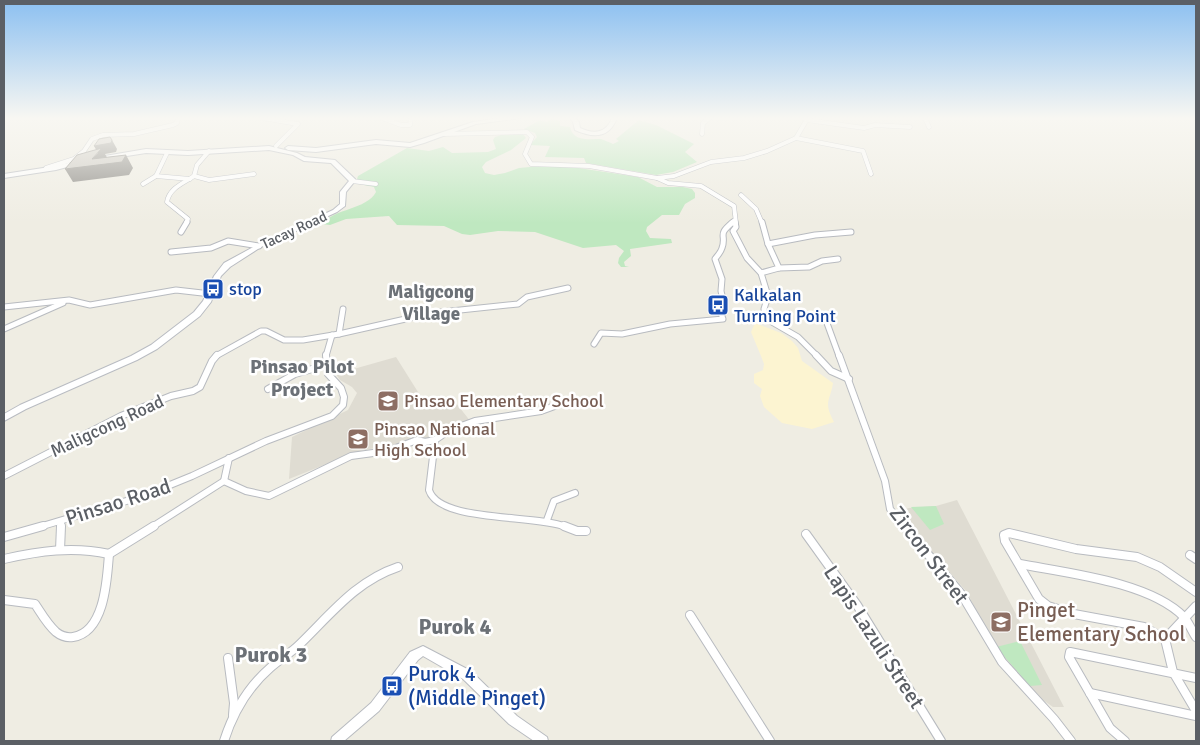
<svg xmlns="http://www.w3.org/2000/svg" width="1200" height="745" viewBox="0 0 1200 745" font-family="Signika,sans-serif">
	<rect width="100%" height="100%" fill="#efede3"/>
	<g fill="#dfdcd2">
		<polygon points="396,357 428,408 452,398 471,422 435,439 425,439 359,451 289,479 292,437 348,410 357,393 352,387 340,380 336,374"/>
		<polygon points="957,500 1064,707 1053,707 1037,696 996,652 967,592 895,512 909,508 936,506"/>
	</g>
	<g fill="#bfe8c0">
		<path d="M552 119 560 121V126L570 127C573 142 590 139 601 139 604 140 609 142 613 144L619 141 616 139 639 120 656 125 694 144 685 152 697 162 673 172 656 175 586 163 584 158 545 157 550 146 530 145 537 137 535 133 524 129 540 120 546 122Z"/>
		<path d="M504 134H523L526 138 511 150 486 162 482 167 485 173 494 175 505 173 519 168 540 166 572 167 638 177 657 187H683L692 189 695 193V198L685 204 679 215H662L647 227 646 231 650 238 671 239 672 243 630 249 631 256 624 262 625 266 629 267H621L618 263 619 258 624 251 616 245 583 248 535 232 498 231 470 235 462 234 444 226 397 225 389 216 346 219 330 225 322 224C335 208 366 210 376 192L374 187 364 185 357 179 358 176 407 148 429 151 443 147 452 153 488 152 496 149 493 140 495 137Z"/>
		<polygon points="936,506 944,524 930,530 911,507"/>
		<polygon points="1020,641 1042,685 1030,686 996,647"/>
	</g>
	<path fill="#fcf4d1" d="M755 323 781 333 792 341 798 348 802 361 833 383C830 402 823 401 834 422L812 429 782 423 764 407 760 396 762 389 754 383V374L763 370 764 364 761 356 751 332Z"/>
	<g fill="none" stroke-linecap="round" stroke-linejoin="round">
		<g stroke="#b8bbc0" stroke-width="5">
			<g id="minor-far3">
				<polyline points="262,118 298,124 276,146"/>
				<polyline points="382,118 401,125 410,125 411,118"/>
				<polyline points="718,118 725,118"/>
				<polyline points="925,118 929,127"/>
				<polyline points="807,120 864,128 875,125 910,127"/>
				<polyline points="444,134 527,132 532,137 525,154 531,164 589,166 657,178 668,183 701,186 734,206 736,223"/>
				<polyline points="702,134 703,123 710,118"/>
				<polyline points="796,138 863,151 871,174"/>
				<polyline points="46,168 74,159 84,151 92,139 103,135 134,134 173,125 177,123 178,118"/>
				<polyline points="156,176 190,179"/>
				<polyline points="194,176 209,180 254,174"/>
				<polyline points="657,178 674,176 711,162 744,158 767,151 796,138 806,121 810,118"/>
				<polyline points="352,181 376,184"/>
				<polyline points="143,184 156,176 167,153"/>
				<polyline points="741,195 756,209 762,223"/>
				<path d="M186 223 188 219 167 202C169 188 184 183 194 176L197 165 209 151"/>
				<polyline points="731,223 735,220"/>
			</g>
		</g>
		<g stroke="#b8bbc0" stroke-width="7">
			<g id="minor-far2">
				<polyline points="735,222 736,227 733,231 747,258 761,273 768,296 764,309 765,318 798,337 817,356"/>
				<polyline points="181,232 187,222"/>
				<polyline points="768,244 815,235 851,232"/>
				<polyline points="171,252 211,248 228,241 259,246"/>
				<polyline points="779,268 809,267 822,261 838,259"/>
				<polyline points="761,273 779,268 768,244 762,222"/>
				<polyline points="4,307 69,300 90,305 176,290 211,294"/>
				<polyline points="824,315 839,356"/>
				<polyline points="4,329 63,303"/>
				<polyline points="339,334 343,309"/>
				<path d="M594 344 601 333 622 334 670 324 723 319 718 305 724 304 721 291 722 279 715 259C717 256 721 252 722 248 727 234 716 236 733 222"/>
				<polyline points="216,356 261,331 266,331 284,340 303,340 339,334 432,313 518,304 527,297 568,288"/>
				<polyline points="326,356 332,335"/>
			</g>
		</g>
		<g stroke="#b8bbc0" stroke-width="8">
			<g id="minor-far1">
				<polyline points="816,355 831,371 849,379"/>
				<polyline points="839,355 885,481 890,509 905,527"/>
				<polyline points="268,389 295,374 326,365"/>
				<path d="M435 440 429 490C439 523 536 514 566 527"/>
				<polyline points="4,476 121,416 171,396 193,391 200,387 212,361 217,355"/>
				<polyline points="224,481 246,491 269,496 351,456 388,451 417,440 425,442 435,440 448,431 475,421 541,411 571,400"/>
				<polyline points="224,481 229,458"/>
				<polyline points="547,520 554,501 575,493"/>
				<polyline points="39,527 143,496 192,476 266,441 332,416 343,405 344,397 341,388 328,374 326,355"/>
				<polyline points="61,527 61,521"/>
				<polyline points="152,527 224,481"/>
			</g>
		</g>
		<g stroke="#b8bbc0" stroke-width="10">
			<g id="minor">
				<polyline points="564,526 577,531 586,531"/>
				<polyline points="904,526 962,595 1002,662 1054,719 1071,741"/>
				<polyline points="806,534 857,605 941,741"/>
				<polyline points="4,537 43,526"/>
				<polyline points="60,550 61,526"/>
				<polyline points="109,554 154,526"/>
				<polyline points="1190,555 1196,559"/>
				<path d="M4 559C39 551 73 546 109 554"/>
				<path d="M1020 564C1067 573 1150 582 1184 617 1189 623 1192 631 1196 637"/>
				<path d="M4 600 35 604C41 613 47 624 56 632 61 636 66 638 73 637 105 632 107 579 109 554"/>
				<polyline points="690,615 770,741"/>
				<polyline points="1165,639 1144,627 1074,614 1048,606 1039,599 1005,541 1004,535 1009,533 1076,549 1137,557 1160,567 1196,592"/>
				<polyline points="1165,639 1173,672 1196,711"/>
				<polyline points="1165,639 1196,606"/>
				<polyline points="228,658 234,703 233,715"/>
				<polyline points="1090,693 1196,716"/>
				<path d="M224 741C233 713 248 687 270 668 280 659 291 653 300 644 331 614 356 581 398 567"/>
				<polyline points="1125,741 1110,728 1069,657 1070,652 1196,678"/>
			</g>
		</g>
		<g stroke="#b8bbc0" stroke-width="2">
			<polygon id="tertiary" points="423,646 471,671 517,716 547,737 548,741 534,741 509,724 463,679 423,656 418,660 379,711 344,741 331,741 332,737 371,703 410,652"/>
		</g>
		<g stroke="#b9bcc2" stroke-width="2">
			<g id="secondary">
				<polygon points="501,118 521,118 476,124 424,143 410,147 376,144 316,152 288,150 285,148 288,146 316,148 376,140 410,143 473,122"/>
				<path d="M570 118H575L579 122 580 128C593 134 606 134 612 118H617C609 139 593 138 575 130L573 122Z"/>
				<polygon points="269,146 297,153 305,157 335,160 355,179 355,181 346,192 345,206 337,212 261,247 230,267 221,276 211,302 200,316 157,349 137,360 26,409 4,421 4,414 20,405 131,356 151,345 194,312 203,301 214,276 224,263 257,245 333,210 340,204 340,192 349,181 331,163 304,161 293,155 269,150 188,155 146,153 95,161 93,160 93,158 146,149 188,151"/>
				<polygon points="80,160 82,161 82,163 56,170 4,178 4,174 56,166"/>
			</g>
		</g>
		<use href="#minor-far3" stroke="#fff" stroke-width="4"/>
		<use href="#minor-far2" stroke="#fff" stroke-width="5"/>
		<use href="#minor-far1" stroke="#fff" stroke-width="6"/>
		<use href="#minor" stroke="#fff" stroke-width="8"/>
		<use href="#tertiary" fill="#fff" fill-rule="evenodd"/>
		<use href="#secondary" fill="#fff" fill-rule="evenodd"/>
	</g>
	<polygon fill="#8d8b86" points="112,140 117,149 116,152 105,154 109,161 126,155 133,168 129,175 73,182 65,169 92,159 98,153 94,146"/>
	<g fill="#cac7c0" stroke="#8d8b86">
		<polygon points="110,137 112,140 111,143 94,146 99,139"/>
		<polygon points="102,148 92,159 126,155 122,162 65,169 77,155"/>
	</g>
	<linearGradient id="sky" x2="0" y2="1"><stop stop-color="#8cc0f1"/><stop offset="0.53" stop-color="#f8f7f2"/><stop offset="1" stop-color="#f8f7f2" stop-opacity="0"/></linearGradient>
	<rect width="1200" height="223" fill="url(#sky)"/>
	<defs>
		<g id="bus-square" transform="scale(1.125)"><rect x="-9" y="-9" width="18" height="18" rx="4" fill="#1a4fb4" stroke="#fff"/><path d="M-5-6H5V4H4V6H2V4H-2V6H-4V4H-5ZM-3.5-4V0h7V-4ZM-3.5 1.2v1.5H-2V1.2ZM2 1.2v1.5H3.5V1.2Z" fill="#fff"/></g>
		<g id="school-square" transform="scale(1.125)"><rect x="-9" y="-9" width="18" height="18" rx="4" fill="#8d6e63" stroke="#fff"/><path d="M0-5L7-2L0 1L-7-2ZM-4 1L0 2.5L4 1V4Q0 6-4 4Z" fill="#fff"/></g>
	</defs>
	<g fill-rule="evenodd">
		<use href="#bus-square" x="213" y="289"/>
		<use href="#bus-square" x="718" y="305"/>
		<use href="#school-square" x="388" y="401"/>
		<use href="#school-square" x="358" y="439"/>
		<use href="#school-square" x="1001" y="622"/>
		<use href="#bus-square" x="392" y="686"/>
	</g>
	<g text-anchor="middle" dominant-baseline="central" stroke-width="5" stroke-linejoin="round" paint-order="stroke">
		<g font-size="15" fill="#5b5f65" stroke="#fff">
			<text transform="translate(294 230) rotate(-25)">Tacay Road</text>
		</g>
		<g font-size="18" fill="#164399" stroke="#fff" text-anchor="start">
			<text x="229" y="289">stop</text>
			<text x="734" y="295">Kalkalan<tspan x="734" dy="21">Turning Point</tspan></text>
		</g>
		<g font-size="18" fill="#785e54" stroke="#fff" text-anchor="start">
			<text x="404" y="401">Pinsao Elementary School</text>
			<text x="374" y="429">Pinsao National<tspan x="374" dy="21">High School</tspan></text>
		</g>
		<g font-size="18" fill="#5b5f65" stroke="#fff">
			<text transform="translate(107 426) rotate(-25)">Maligcong Road</text>
		</g>
		<g font-size="19" font-weight="bold" fill="#6c7177" stroke="#fff">
			<text x="431" y="292">Maligcong<tspan x="431" dy="22">Village</tspan></text>
		</g>
		<g font-size="20" font-weight="bold" fill="#6c7177" stroke="#fff">
			<text x="302" y="366">Pinsao Pilot<tspan x="302" dy="23">Project</tspan></text>
		</g>
		<g font-size="21" fill="#5b5f65" stroke="#fff">
			<text transform="translate(118 502) rotate(-18)">Pinsao Road</text>
			<text transform="translate(929 555) rotate(53)">Zircon Street</text>
			<text transform="translate(874 637) rotate(57)">Lapis Lazuli Street</text>
		</g>
		<g font-size="21" fill="#785e54" stroke="#fff" text-anchor="start">
			<text x="1017" y="610">Pinget<tspan x="1017" dy="24">Elementary School</tspan></text>
		</g>
		<g font-size="21" fill="#164399" stroke="#fff" text-anchor="start">
			<text x="408" y="674">Purok 4<tspan x="408" dy="24">(Middle Pinget)</tspan></text>
		</g>
		<g font-size="22" font-weight="bold" fill="#6c7177" stroke="#fff">
			<text x="455" y="626">Purok 4</text>
			<text x="271" y="654">Purok 3</text>
		</g>
	</g>
	<rect width="1200" height="745" fill="none" stroke="#5b5f65" stroke-width="10"/>
</svg>
